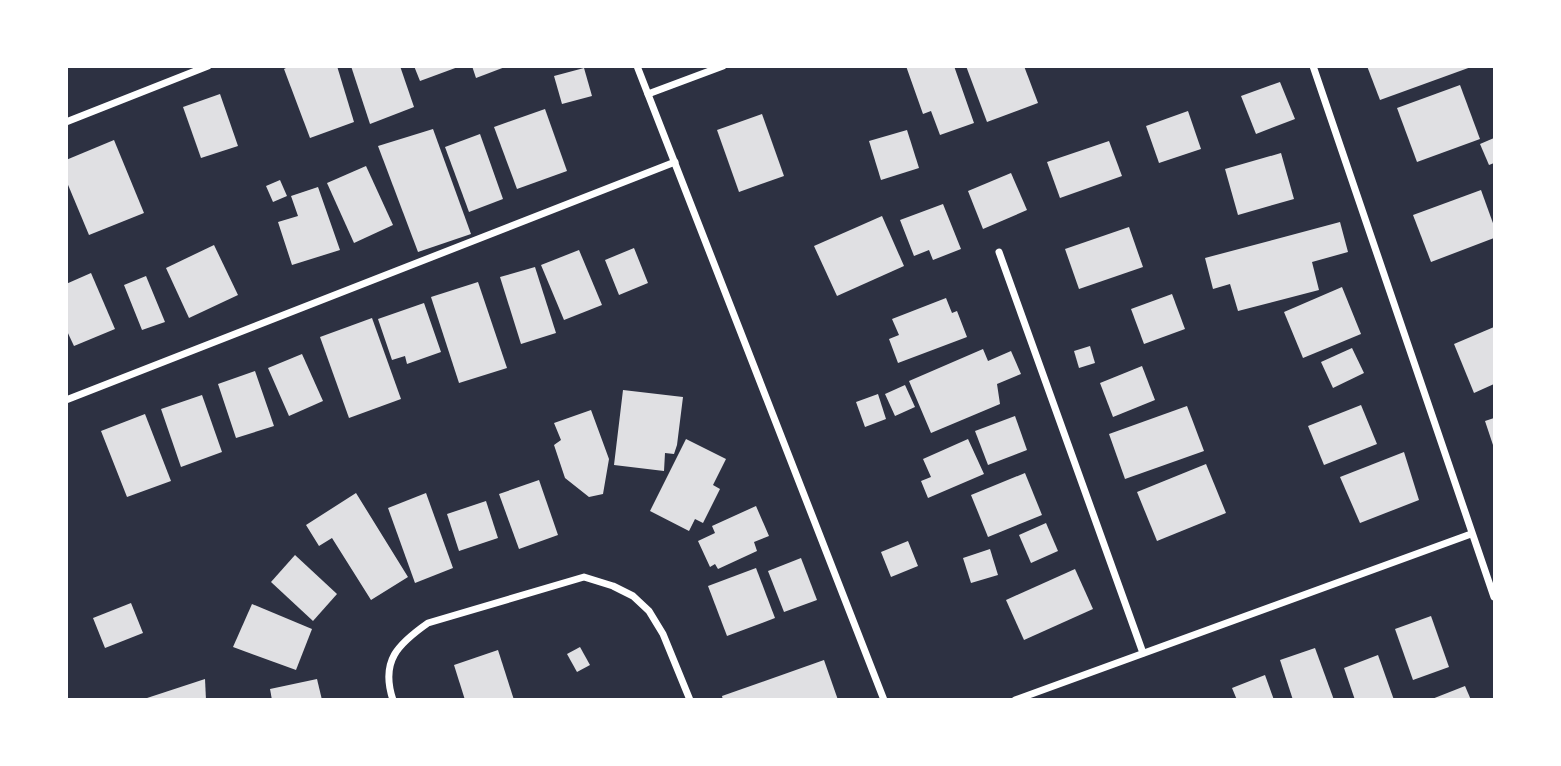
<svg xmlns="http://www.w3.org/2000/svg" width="1561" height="766" viewBox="0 0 1561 766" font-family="Helvetica,sans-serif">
	<rect width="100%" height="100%" fill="#2d3142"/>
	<g fill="#e0e0e3">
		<polygon points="290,66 337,66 354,122 310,138 284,69"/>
		<polygon points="351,66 400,66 414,107 370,124"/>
		<polygon points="414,66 458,66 458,67 420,81"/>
		<polygon points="472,66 505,66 505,67 476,78"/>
		<polygon points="906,66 954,66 974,123 940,135 931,111 923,114"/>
		<polygon points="966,66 1024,66 1038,103 987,122"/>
		<polygon points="1367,66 1471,66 1471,67 1380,100"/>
		<polygon points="584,68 592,96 562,104 554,76"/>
		<polygon points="1280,82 1295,119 1256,134 1241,96"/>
		<polygon points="1460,85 1480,139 1417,162 1397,108"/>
		<polygon points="220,94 238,146 201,158 183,107"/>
		<polygon points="545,109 567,171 517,189 494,127"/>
		<polygon points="1188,111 1201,149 1159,163 1146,126"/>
		<polygon points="762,114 784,176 739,192 717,130"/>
		<polygon points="433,129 471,234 418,252 378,146"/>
		<polygon points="907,130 919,168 881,180 869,141"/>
		<polygon points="480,134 503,199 469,212 445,147"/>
		<polygon points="1494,138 1494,163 1489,165 1480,144"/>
		<polygon points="114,140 144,213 89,235 66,180 66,160"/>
		<polygon points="1109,141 1122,176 1060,198 1047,162"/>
		<polygon points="1281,153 1294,199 1238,215 1225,169"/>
		<polygon points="366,166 393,225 354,243 327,183"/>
		<polygon points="1011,173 1027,210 983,229 968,191"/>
		<polygon points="280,180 287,196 273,202 266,186"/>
		<polygon points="318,187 340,250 292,265 278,222 298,216 291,196"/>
		<polygon points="1481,190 1494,226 1494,238 1431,262 1413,215"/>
		<polygon points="943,204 961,249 933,260 929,250 914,256 900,220"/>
		<polygon points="882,216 904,266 837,296 814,246"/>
		<polygon points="1340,222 1348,252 1312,262 1319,290 1238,311 1230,284 1213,289 1205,258"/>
		<polygon points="1129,227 1143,267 1079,289 1065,249"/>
		<polygon points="214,245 238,295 189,318 166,268"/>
		<polygon points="634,248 648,283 619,295 605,260"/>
		<polygon points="579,250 602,305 564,320 541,265"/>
		<polygon points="535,267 556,333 521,344 500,277"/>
		<polygon points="91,273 115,329 74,346 66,329 66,284"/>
		<polygon points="146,276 165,322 142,330 124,285"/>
		<polygon points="478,282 507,368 459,383 431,297"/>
		<polygon points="1342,287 1361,334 1303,358 1284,312"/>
		<polygon points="1172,294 1185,329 1144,344 1131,309"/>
		<polygon points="946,298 952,313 957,311 967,337 898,363 889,339 899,335 892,319"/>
		<polygon points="424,303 441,352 407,364 405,356 392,360 378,319"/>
		<polygon points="372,318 401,399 349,418 320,337"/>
		<polygon points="1494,327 1494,384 1474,393 1454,344"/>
		<polygon points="1090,346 1095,363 1079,368 1074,351"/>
		<polygon points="1352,348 1364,373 1333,388 1321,362"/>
		<polygon points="983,349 988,361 1011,351 1021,374 997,384 1000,404 931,433 909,381"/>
		<polygon points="302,354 323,401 289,416 268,368"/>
		<polygon points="1142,366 1155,400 1113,417 1100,383"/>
		<polygon points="255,371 274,426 236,438 218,384"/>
		<polygon points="905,385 915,407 895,416 885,394"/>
		<polygon points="623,390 683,397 677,445 674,454 665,453 664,471 614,465"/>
		<polygon points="878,394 886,419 865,427 856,402"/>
		<polygon points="202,395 222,452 181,467 161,409"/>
		<polygon points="1361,405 1377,444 1324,465 1308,426"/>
		<polygon points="1187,406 1204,451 1125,479 1109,434"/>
		<polygon points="591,410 609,459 603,494 589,497 565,478 554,445 561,440 554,423"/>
		<polygon points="145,414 171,481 127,497 101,431"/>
		<polygon points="1015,416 1027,450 988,465 975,431"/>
		<polygon points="1494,418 1494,448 1485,421"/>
		<polygon points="686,439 726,459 713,485 720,489 703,523 695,519 689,531 650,511"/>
		<polygon points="968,439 984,474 928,498 921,481 931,477 923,459"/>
		<polygon points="1404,452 1419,500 1360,523 1340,477"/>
		<polygon points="1206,464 1226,513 1157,541 1137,492"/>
		<polygon points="1025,473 1042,515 988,537 971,495"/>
		<polygon points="539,480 558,535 519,549 499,494"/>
		<polygon points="356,493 408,577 371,600 332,538 319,546 306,525"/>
		<polygon points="426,493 453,568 415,583 388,508"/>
		<polygon points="486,501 498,538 459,551 447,514"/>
		<polygon points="756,506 769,536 754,542 757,551 718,569 715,564 710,567 698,541 715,533 712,526"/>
		<polygon points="1046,523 1058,551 1031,563 1019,535"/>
		<polygon points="908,541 918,566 891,577 881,552"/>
		<polygon points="990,549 998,575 971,583 963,558"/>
		<polygon points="295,555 337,594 313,621 271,582"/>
		<polygon points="801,558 817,600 784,612 768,571"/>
		<polygon points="756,568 775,618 727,636 708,586"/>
		<polygon points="1075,569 1093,609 1024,640 1006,600"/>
		<polygon points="131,603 143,633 105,648 93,618"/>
		<polygon points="252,604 312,629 296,670 233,647"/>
		<polygon points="1431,616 1449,667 1413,680 1395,629"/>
		<polygon points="580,647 590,665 577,672 567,654"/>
		<polygon points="1315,648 1334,700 1293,700 1280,660"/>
		<polygon points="498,650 514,700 465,700 454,665"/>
		<polygon points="1378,655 1394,700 1355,700 1344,668"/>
		<polygon points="824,660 838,700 723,700 722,696"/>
		<polygon points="1265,675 1274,700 1237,700 1232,688"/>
		<polygon points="205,679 206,700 144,700 144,699"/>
		<polygon points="317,679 322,700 272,700 270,689"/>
		<polygon points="1465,686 1471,700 1432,700 1432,699"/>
	</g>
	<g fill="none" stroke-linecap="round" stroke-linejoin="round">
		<g stroke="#fff" stroke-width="7">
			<polyline points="637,66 884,700"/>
			<polyline points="1313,66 1494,597"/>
			<polyline points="648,94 723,66"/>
			<polyline points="66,122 208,66"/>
			<polyline points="999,252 1143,653"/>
			<polyline points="66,400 675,162"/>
			<path d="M393 700C380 661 398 644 428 623L584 577 613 586 633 596 649 611 663 634 690 700"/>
			<polyline points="1015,700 1471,534"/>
		</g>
	</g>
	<rect width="1561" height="766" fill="none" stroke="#ffffff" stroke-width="136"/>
</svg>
